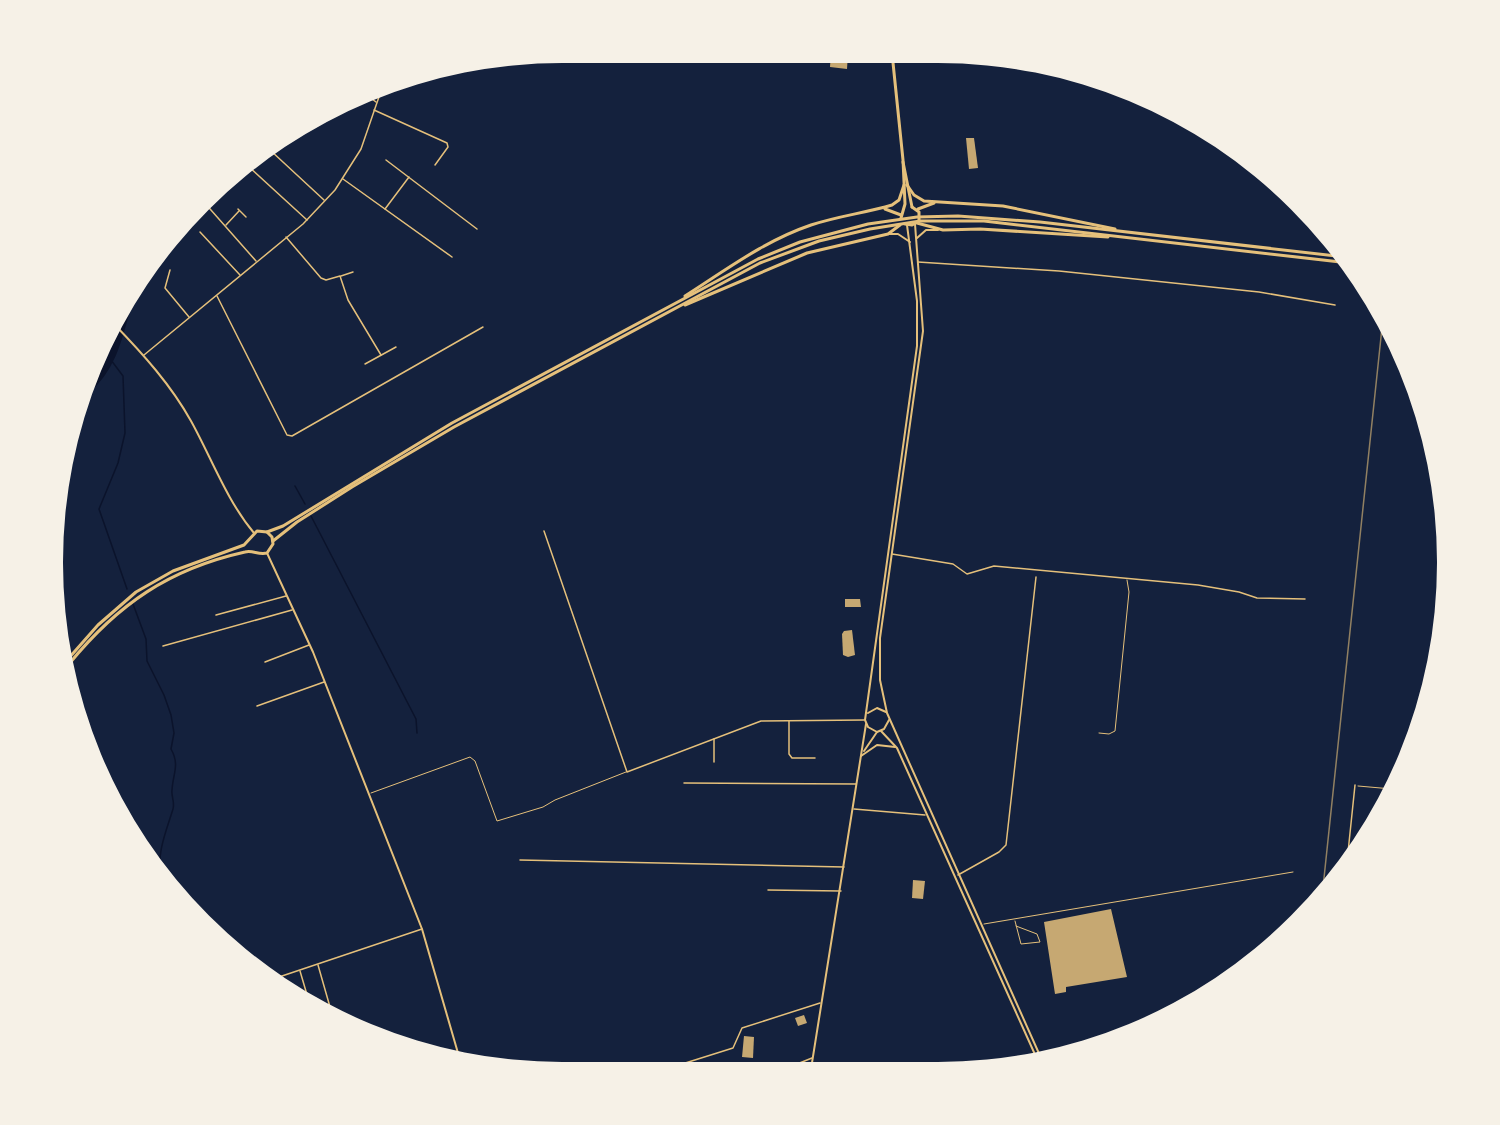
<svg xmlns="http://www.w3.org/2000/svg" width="1500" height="1125" viewBox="0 0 1500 1125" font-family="'Archivo Narrow',sans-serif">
	<rect width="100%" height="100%" fill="#14213d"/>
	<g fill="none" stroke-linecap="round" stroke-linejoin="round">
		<g stroke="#0b132b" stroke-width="1.5">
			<polyline points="111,360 123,376 125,433 118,463 99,509 127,589"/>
			<polyline points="295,486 305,504"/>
			<polyline points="311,516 416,719 417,733"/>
			<path d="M133 604 146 639 147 661 164 695 171 715 174 733 171 749C180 765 173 773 172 790 171 796 175 802 173 809 167 829 155 856 162 877"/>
		</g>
		<path stroke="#0b132b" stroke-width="7" d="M87 390C113 368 119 337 128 305"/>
	</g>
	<g fill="#c6a872">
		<polygon points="831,53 848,53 847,69 830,67"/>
		<polygon points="966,138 974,138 978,168 969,169"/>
		<polygon points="845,599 860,599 861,607 845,607"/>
		<polygon points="852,630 855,655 848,657 843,655 842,634 844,631"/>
		<polygon points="913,880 925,881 923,899 912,898"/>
		<polygon points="1111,909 1127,977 1066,987 1066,992 1055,994 1044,922"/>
		<polygon points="804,1015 807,1023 798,1026 795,1018"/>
		<polygon points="744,1036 754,1037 753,1058 742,1057"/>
	</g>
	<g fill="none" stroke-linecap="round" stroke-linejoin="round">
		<polyline stroke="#e5c07b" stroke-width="1" points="1358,786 1392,789"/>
		<g stroke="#e5c07b" stroke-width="1">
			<polyline points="1099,733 1109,734 1115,731 1129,592 1127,580"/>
			<polyline points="371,793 470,757 475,761 497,821 543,807 555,800 626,772"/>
			<polyline points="1015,921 1021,944 1040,942 1037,934 1016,926"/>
			<polyline points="984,924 1293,872"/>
		</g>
		<g stroke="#e5c07b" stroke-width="1.5">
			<polyline points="532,59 532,57"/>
			<polyline points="368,96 376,102"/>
			<polyline points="374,110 447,143 448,147 435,165"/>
			<polyline points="270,150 324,200"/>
			<polyline points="386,160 477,229"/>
			<polyline points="248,166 307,220"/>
			<polyline points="343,179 452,257"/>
			<polyline points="203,201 256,261"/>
			<polyline points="208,204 217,191"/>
			<polyline points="238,209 246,217"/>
			<polyline points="385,209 409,177"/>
			<polyline points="226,225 239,211"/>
			<polyline points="200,232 240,275"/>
			<polyline points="286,237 321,278 326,280 340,276 348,300 381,355"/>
			<polyline points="918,262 1059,271 1259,292 1335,305"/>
			<polyline points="170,270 165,288 189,317"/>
			<polyline points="341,276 353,272"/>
			<polyline points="217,296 287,435 292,436 483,327"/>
			<polyline points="144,355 303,224 335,190 361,149 381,91"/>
			<polyline points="365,364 396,347"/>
			<polyline points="544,531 627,772 761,721 864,720"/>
			<polyline points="892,554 953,564 967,574 994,566 1198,585 1239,592 1257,598 1305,599"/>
			<polyline points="216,615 286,596"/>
			<polyline points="163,646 292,610"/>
			<polyline points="265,662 309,645"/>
			<polyline points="257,706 324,682"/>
			<polyline points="789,721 789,754 792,758 815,758"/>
			<polyline points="714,762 714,739"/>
			<polyline points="684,783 856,784"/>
			<polyline points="854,809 925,815"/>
			<polyline points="520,860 844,867"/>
			<polyline points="1347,862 1355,785"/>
			<polyline points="958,875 999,852 1006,845 1036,577"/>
			<polyline points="768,890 841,891"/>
			<polyline points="318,965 332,1014"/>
			<polyline points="300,971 310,1005"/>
			<polyline points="273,979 422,929"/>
			<polyline points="663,1070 733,1048 742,1028 820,1003"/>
			<polyline points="782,1070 812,1058"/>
		</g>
		<g stroke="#e5c07b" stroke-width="2">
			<path d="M114 324C143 354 171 385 191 421 211 457 227 501 254 533"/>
			<polyline points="267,553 313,652 422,929 460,1060"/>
		</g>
		<g stroke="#e5c07b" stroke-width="2">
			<polyline points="864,751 877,732"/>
			<polyline points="861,756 877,745 895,747"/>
			<polyline points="811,1069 866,724"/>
		</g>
		<g stroke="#e5c07b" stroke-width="2">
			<polyline points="915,224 923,331 880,638 880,680 887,713 1041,1058"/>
			<polyline points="888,234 898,234 910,242"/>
			<polyline points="917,238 926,230 938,230"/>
			<polyline points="868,713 877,708 886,712"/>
			<polyline points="889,720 884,729 877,732 868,727 865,720 917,346 917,301 907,225"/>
			<polyline points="881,731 897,748 1037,1059"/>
		</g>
		<g stroke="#e5c07b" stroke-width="3">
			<polyline points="892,53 903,160 905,204 901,218"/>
			<polyline points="903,162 912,207"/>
			<polyline points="907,185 914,195 924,201 1003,206 1115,229"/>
			<polyline points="885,209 901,215"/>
			<polyline points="918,209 934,203"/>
			<polyline points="917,223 943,230 980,229 1108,237"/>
			<polyline points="905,224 912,225 919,221 919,212 912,207"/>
			<path d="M685 296C726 270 764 241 811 225 838 216 865 213 892 205L899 200 904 185"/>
			<polyline points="685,305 807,253 888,234 900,225"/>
			<polyline points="267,532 283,526 452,423 758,259 800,242 868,224 917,217 958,216 1040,222 1345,257"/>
			<polyline points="273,541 297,522 352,487 454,427 760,263 819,241 870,229 920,221 984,221 1349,263"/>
			<path d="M68 659 98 625 136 592 173 571 244 545 257 531 267 532 272 537 273 544 267 553C258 555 253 550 245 552 169 569 118 604 69 664"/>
		</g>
		<polyline stroke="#918062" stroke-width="1.5" points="1322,897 1383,318"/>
	</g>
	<path d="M0 0H1500V1125H0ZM562 63H938A499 499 0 0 1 1437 562V563A499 499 0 0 1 938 1062H562A499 499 0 0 1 63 563V562A499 499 0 0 1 562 63Z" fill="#f6f1e7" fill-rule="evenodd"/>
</svg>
